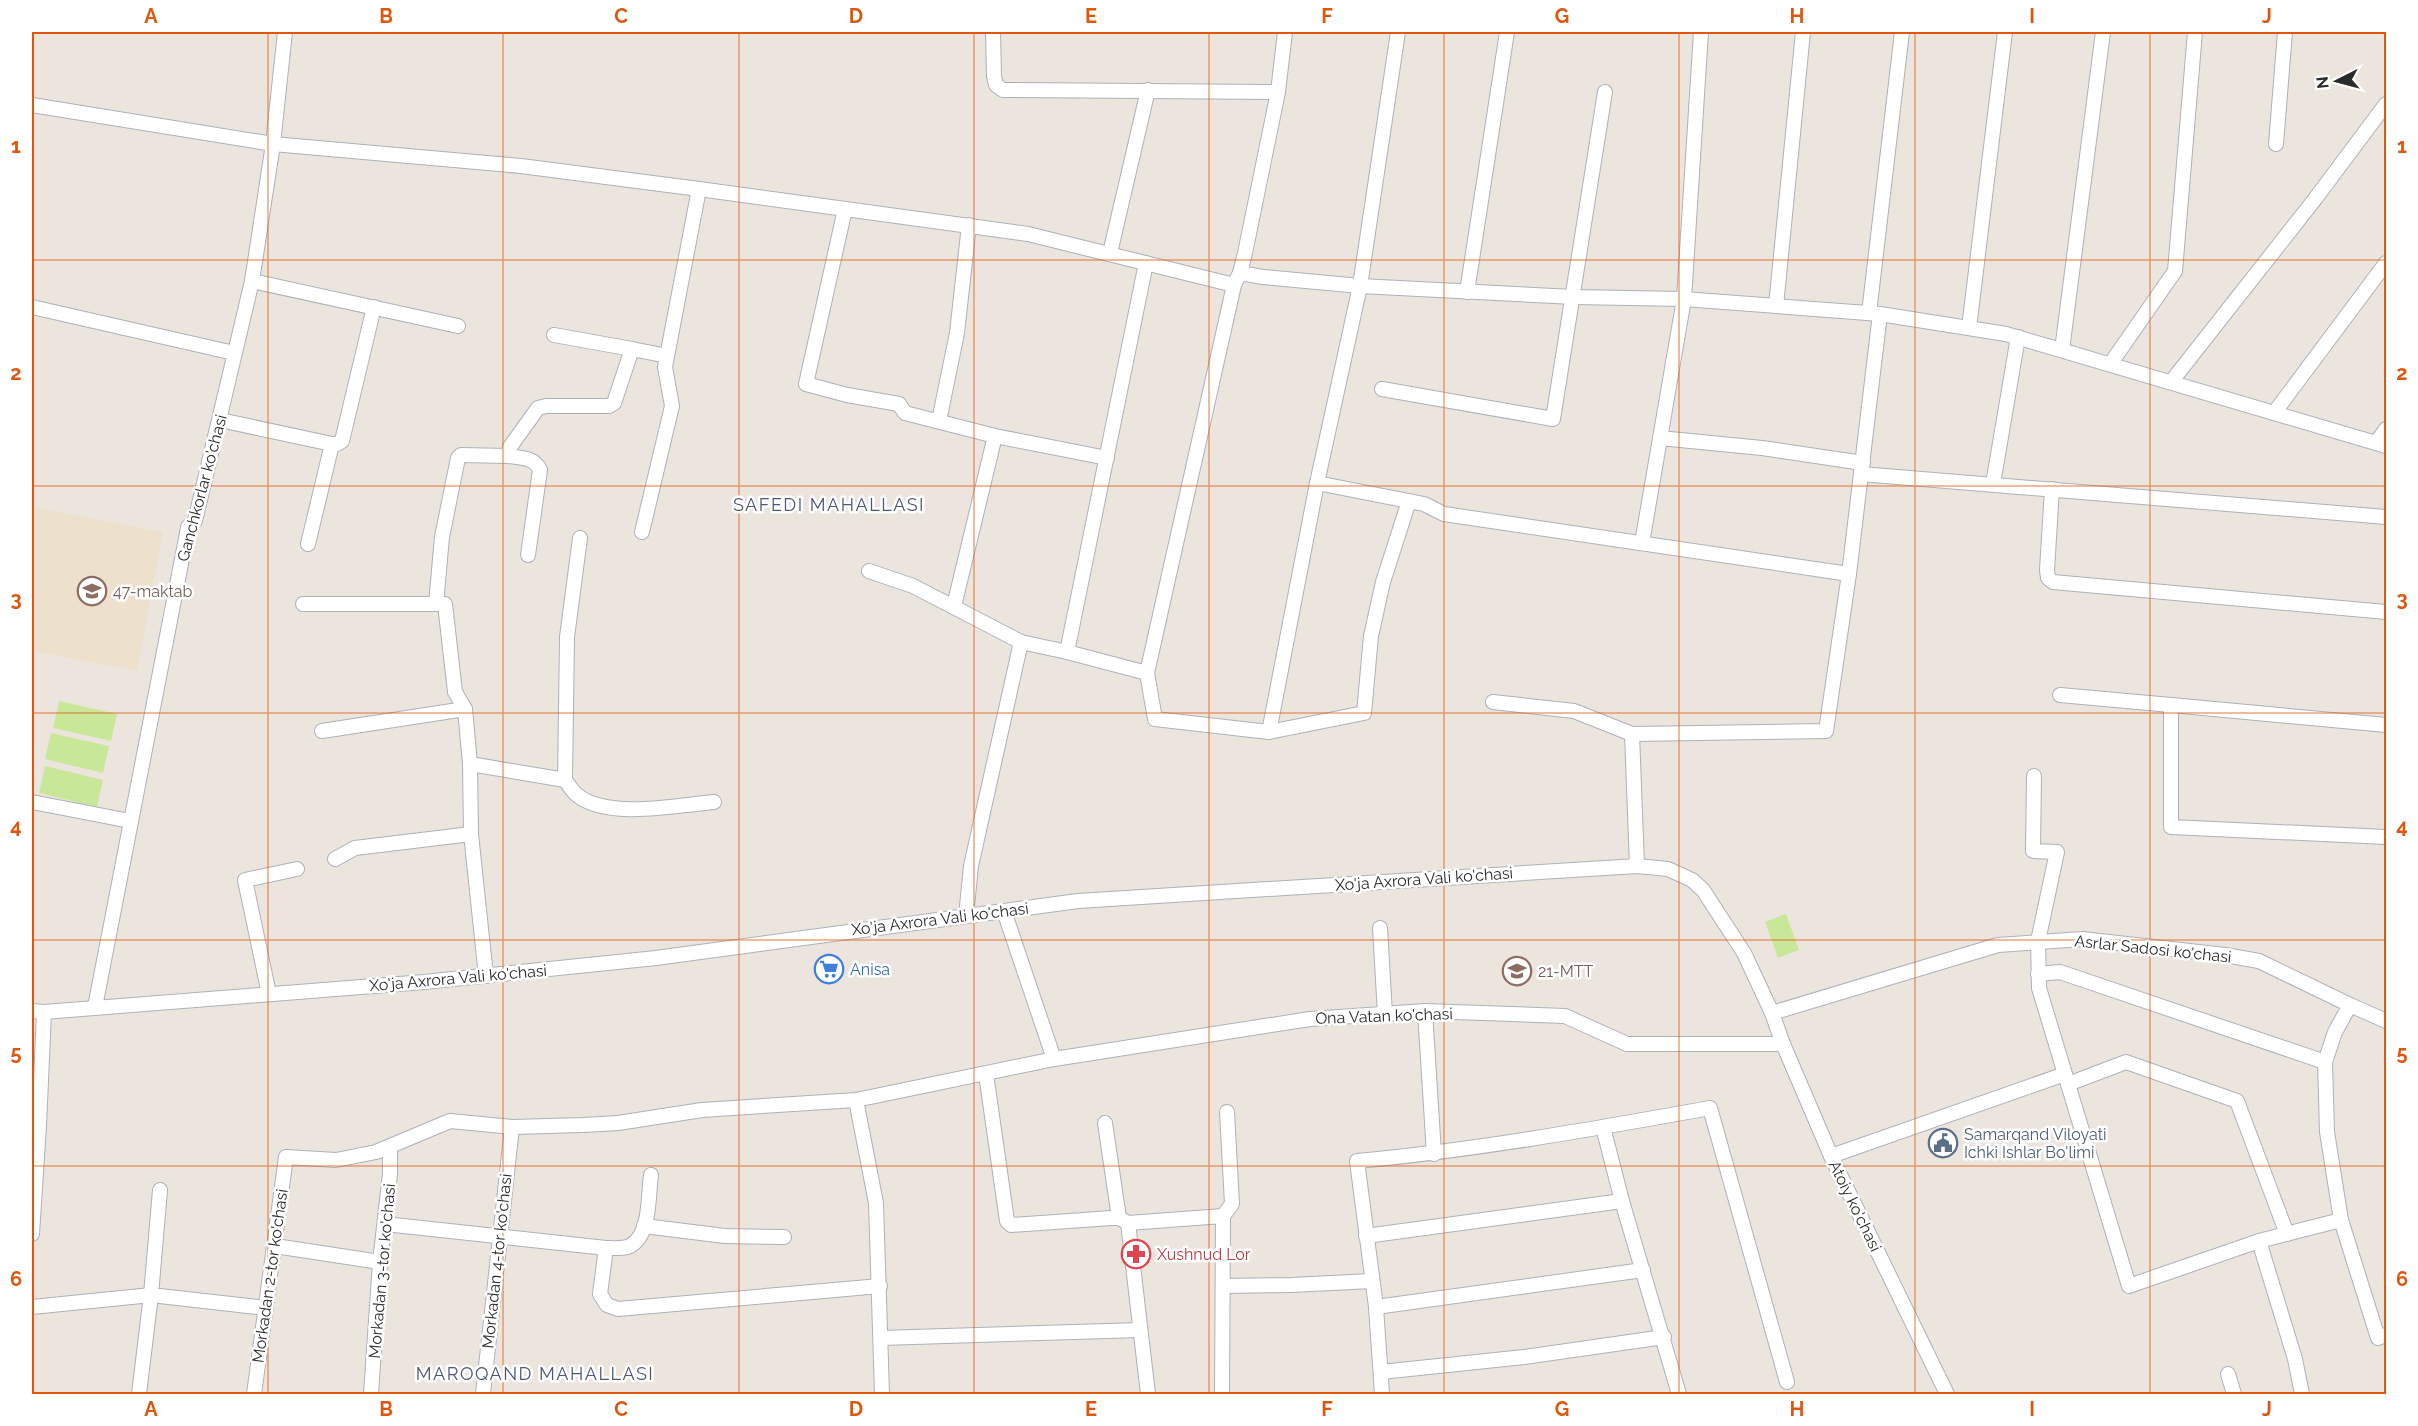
<svg xmlns="http://www.w3.org/2000/svg" width="2418" height="1426" viewBox="0 0 2418 1426" font-family="Raleway,sans-serif">
	<rect width="100%" height="100%" fill="#ece5de"/>
	<polygon fill="#ede1ce" points="32,507 163,532 137,671 32,651"/>
	<g fill="#c9e799">
		<polygon points="59,701 117,714 111,741 53,728"/>
		<polygon points="51,733 109,746 103,773 45,759"/>
		<polygon points="45,766 103,780 97,807 39,793"/>
		<polygon points="1786,914 1799,950 1778,958 1765,922"/>
	</g>
	<g fill="none" stroke-linecap="round" stroke-linejoin="round">
		<g stroke="#aeb1bb" stroke-width="16">
			<g id="minor">
				<polyline points="993,32 994,76 996,85 1003,90 1278,92"/>
				<polyline points="32,105 273,144 521,166 699,189 665,367 672,406 642,532"/>
				<polyline points="2276,144 2285,32"/>
				<polyline points="699,189 1028,234 1234,285 1240,273 1245,253 1278,92 1285,32"/>
				<polyline points="845,209 806,384 847,395 899,404 905,413 995,436 1107,458"/>
				<polyline points="1110,253 1148,90"/>
				<polyline points="1240,273 1263,277 1360,286 1574,297 1684,299 1880,314 2006,334 2386,446"/>
				<polyline points="252,281 458,326"/>
				<polyline points="1467,292 1507,32"/>
				<polyline points="1776,306 1803,32"/>
				<polyline points="32,307 234,353"/>
				<polyline points="1869,313 1902,32"/>
				<polyline points="1969,328 2005,32"/>
				<polyline points="554,335 632,349"/>
				<polyline points="2062,350 2103,32"/>
				<polyline points="2111,363 2175,271 2195,32"/>
				<polyline points="2171,382 2315,199 2386,104"/>
				<polyline points="1382,389 1553,419 1605,92"/>
				<polyline points="2274,413 2386,263"/>
				<polyline points="220,420 332,444 337,444 342,441 374,307"/>
				<polyline points="939,421 957,333 969,225"/>
				<polyline points="1660,438 1762,448 1863,463"/>
				<polyline points="2376,443 2386,429"/>
				<path d="M508 456C520 458 535 457 540 470L528 555"/>
				<polyline points="1861,474 2386,517"/>
				<polyline points="1317,483 1424,504 1444,514 1849,574"/>
				<polyline points="1993,484 2018,337"/>
				<polyline points="2052,489 2047,570 2048,578 2053,582 2386,612"/>
				<polyline points="1642,543 1684,299 1701,32"/>
				<polyline points="308,544 332,444"/>
				<polyline points="869,571 913,586 1021,642"/>
				<polyline points="303,604 436,604 442,537 458,458 461,455 508,456 510,447 538,408 546,406 609,406 614,403 632,349 667,356"/>
				<polyline points="436,604 445,604 455,692 465,709"/>
				<polyline points="954,606 995,436"/>
				<polyline points="1067,652 1147,673 1234,285"/>
				<polyline points="1147,673 1155,719 1269,732 1317,483 1360,286 1398,32"/>
				<polyline points="2060,695 2171,705"/>
				<polyline points="1493,702 1574,711 1632,734"/>
				<polyline points="2386,725 2171,705 2171,827 2386,837"/>
				<polyline points="322,731 465,709 470,764"/>
				<polyline points="1269,732 1364,713 1371,636 1383,582 1409,501"/>
				<polyline points="2034,776 2033,851 2057,852 2038,941 2039,988 2129,1286 2259,1241 2341,1220"/>
				<path d="M565 780C569 785 572 791 577 795 608 820 677 805 714 802"/>
				<polyline points="32,802 130,821"/>
				<polyline points="335,859 355,848 471,834"/>
				<polyline points="1637,866 1632,734 1826,731 1849,574 1880,314"/>
				<polyline points="1004,911 1054,1059"/>
				<polyline points="966,916 971,866 1021,642 1067,652 1146,263"/>
				<polyline points="1380,928 1385,1014"/>
				<polyline points="2038,974 2060,972 2325,1062 2335,1032 2350,1005"/>
				<polyline points="486,976 471,834 470,764 565,780 567,637 580,538"/>
				<polyline points="269,994 245,880 297,869"/>
				<polyline points="95,1007 187,533 188,527 195,521 252,281 273,144 285,32"/>
				<polyline points="32,1011 44,1012 424,982 656,958 1078,901 1637,866 1668,869 1692,880 1703,890 1744,953 1772,1013 1783,1044 1831,1156 1947,1394"/>
				<polyline points="1425,1011 1434,1154"/>
				<polyline points="1772,1013 1998,945 2082,939 2225,955 2259,961 2350,1005 2386,1021"/>
				<polyline points="2325,1062 2327,1132 2341,1220 2378,1338 2386,1335"/>
				<polyline points="986,1074 1007,1221 1011,1225 1111,1218 1119,1218 1128,1223 1148,1394"/>
				<polyline points="2068,1084 2126,1062 2237,1101 2287,1234"/>
				<polyline points="856,1100 876,1203 882,1394"/>
				<polyline points="1105,1123 1119,1218"/>
				<polyline points="1603,1127 1622,1201 1679,1394"/>
				<polyline points="1831,1156 2065,1074"/>
				<polyline points="160,1190 151,1295 266,1308"/>
				<polyline points="1223,1216 1232,1204 1227,1112"/>
				<polyline points="1128,1223 1223,1216 1222,1394"/>
				<polyline points="385,1224 606,1248 600,1294 607,1305 618,1309 880,1286"/>
				<polyline points="644,1226 725,1236 784,1237"/>
				<polyline points="32,1234 39,1126 44,1012"/>
				<polyline points="1366,1236 1622,1201"/>
				<polyline points="2259,1241 2295,1359 2302,1394"/>
				<polyline points="275,1246 380,1262"/>
				<path d="M606 1248C613 1248 624 1249 630 1246 651 1235 648 1195 651 1175"/>
				<polyline points="1223,1286 1291,1285 1372,1281"/>
				<polyline points="32,1307 151,1295 139,1394"/>
				<polyline points="1376,1307 1643,1270"/>
				<polyline points="881,1338 1140,1330"/>
				<polyline points="1381,1372 1524,1357 1664,1337"/>
				<polyline points="2228,1374 2234,1394"/>
				<polyline points="254,1394 286,1157 336,1160 376,1152 450,1121 512,1127 583,1125 618,1123 702,1110 856,1100 1054,1059 1310,1019 1425,1011 1565,1016 1627,1044 1783,1044"/>
				<polyline points="371,1394 380,1262 390,1174 390,1147"/>
				<polyline points="483,1394 512,1127"/>
				<path d="M1382 1394 1376 1307 1357 1161C1476 1150 1593 1129 1710 1108L1787 1382"/>
			</g>
		</g>
		<use href="#minor" stroke="#fff" stroke-width="14"/>
	</g>
	<path fill="none" stroke="#df570e" stroke-width="1.5" stroke-opacity="0.55" d="M268 32V1394M503 32V1394M739 32V1394M974 32V1394M1209 32V1394M1444 32V1394M1679 32V1394M1915 32V1394M2150 32V1394M32 260H2386M32 486H2386M32 713H2386M32 940H2386M32 1166H2386"/>
	<defs>
		<g id="school-ring" transform="scale(1.5)"><circle r="9.5" fill="#fff" stroke="#8d6e63" stroke-width="1.5"/><path d="M0-5L7-2L0 1L-7-2ZM-4 1L0 2.5L4 1V4Q0 6-4 4Z" fill="#8d6e63"/></g>
		<g id="supermarket-ring" transform="scale(1.5)"><circle r="9.5" fill="#fff" stroke="#3f7fe0" stroke-width="1.5"/><path d="M-6-5.5h2.5l.6 2H6L4.5 2H-2.5L-4.4-4H-6ZM-1.5 3.2a1.3 1.3 0 1 0 .1 0ZM3 3.2a1.3 1.3 0 1 0 .1 0Z" fill="#3f7fe0"/></g>
		<g id="civic-ring" transform="scale(1.5)"><circle r="9.5" fill="#fff" stroke="#5c6f8a" stroke-width="1.5"/><path d="M-.6-6.5H3V-4.5H.6V-3L4-1V1h2V6H-6V1h2V-1L-.6-3ZM-1.2 2.5V6h2.4V2.5Z" fill="#5c6f8a"/></g>
		<g id="pharmacy-ring" transform="scale(1.5)"><circle r="9.5" fill="#fff" stroke="#e0444e" stroke-width="1.5"/><path d="M-2-6h4v4h4v4h-4v4h-4v-4h-4v-4h4Z" fill="#e0444e"/></g>
	</defs>
	<g fill-rule="evenodd">
		<use href="#school-ring" x="92" y="591"/>
		<use href="#supermarket-ring" x="829" y="969"/>
		<use href="#school-ring" x="1517" y="971"/>
		<use href="#civic-ring" x="1943" y="1143"/>
		<use href="#pharmacy-ring" x="1136" y="1254"/>
	</g>
	<g text-anchor="middle" dominant-baseline="central" stroke-width="5" stroke-linejoin="round" paint-order="stroke">
		<g font-size="16" fill="#2b2b2b" stroke="#fff">
			<text transform="translate(202 488) rotate(-75)">Ganchkorlar ko'chasi</text>
			<text transform="translate(1424 879) rotate(-4)">Xo'ja Axrora Vali ko'chasi</text>
			<text transform="translate(940 919) rotate(-7)">Xo'ja Axrora Vali ko'chasi</text>
			<text transform="translate(2153 949) rotate(6)">Asrlar Sadosi ko'chasi</text>
			<text transform="translate(458 978) rotate(-5)">Xo'ja Axrora Vali ko'chasi</text>
			<text transform="translate(1384 1016) rotate(-2)">Ona Vatan ko'chasi</text>
			<text transform="translate(1855 1206) rotate(64)">Atoiy ko'chasi</text>
			<text transform="translate(497 1261) rotate(-84)">Morkadan 4-tor ko'chasi</text>
			<text transform="translate(382 1271) rotate(-85)">Morkadan 3-tor ko'chasi</text>
			<text transform="translate(270 1276) rotate(-82)">Morkadan 2-tor ko'chasi</text>
		</g>
		<g font-size="16" fill="#785e54" stroke="#fff" text-anchor="start">
			<text x="113" y="591">47-maktab</text>
			<text x="1538" y="971">21-MTT</text>
		</g>
		<g font-size="16" fill="#366cbe" stroke="#fff" text-anchor="start">
			<text x="850" y="969">Anisa</text>
		</g>
		<g font-size="16" fill="#4e5e75" stroke="#fff" text-anchor="start">
			<text x="1964" y="1134">Samarqand Viloyati<tspan x="1964" dy="18">Ichki Ishlar Bo'limi</tspan></text>
		</g>
		<g font-size="16" fill="#be3a42" stroke="#fff" text-anchor="start">
			<text x="1157" y="1254">Xushnud Lor</text>
		</g>
		<g font-size="18" letter-spacing="1.5" fill="#4d577a" stroke="#fff">
			<text x="829" y="504">SAFEDI MAHALLASI</text>
			<text x="535" y="1373">MAROQAND MAHALLASI</text>
		</g>
	</g>
	<rect width="2418" height="1426" fill="none" stroke="#ffffff" stroke-width="66"/>
	<g transform="translate(2337 81) rotate(264)" stroke="#ffffff" stroke-width="4.5" paint-order="stroke">
	<path d="M0-4.5L10 22L0 15L-10 22Z" fill="#2b2b2b"/>
	<text y="-9" font-size="16" font-weight="bold" text-anchor="middle" fill="#2b2b2b">N</text>
	</g>
	<rect x="33" y="33" width="2352" height="1360" fill="none" stroke="#df570e" stroke-width="2"/>
	<g font-size="20" text-anchor="middle" font-weight="bold" fill="#df570e">
		<text x="151" y="23">A</text>
		<text x="386" y="23">B</text>
		<text x="621" y="23">C</text>
		<text x="856" y="23">D</text>
		<text x="1091" y="23">E</text>
		<text x="1327" y="23">F</text>
		<text x="1562" y="23">G</text>
		<text x="1797" y="23">H</text>
		<text x="2032" y="23">I</text>
		<text x="2267" y="23">J</text>
		<text x="16" y="153">1</text>
		<text x="2402" y="153">1</text>
		<text x="16" y="380">2</text>
		<text x="2402" y="380">2</text>
		<text x="16" y="606">3</text>
		<text x="2402" y="606">3</text>
		<text x="16" y="833">4</text>
		<text x="2402" y="833">4</text>
		<text x="16" y="1060">5</text>
		<text x="2402" y="1060">5</text>
		<text x="16" y="1286">6</text>
		<text x="2402" y="1286">6</text>
		<text x="151" y="1416">A</text>
		<text x="386" y="1416">B</text>
		<text x="621" y="1416">C</text>
		<text x="856" y="1416">D</text>
		<text x="1091" y="1416">E</text>
		<text x="1327" y="1416">F</text>
		<text x="1562" y="1416">G</text>
		<text x="1797" y="1416">H</text>
		<text x="2032" y="1416">I</text>
		<text x="2267" y="1416">J</text>
	</g>
</svg>
